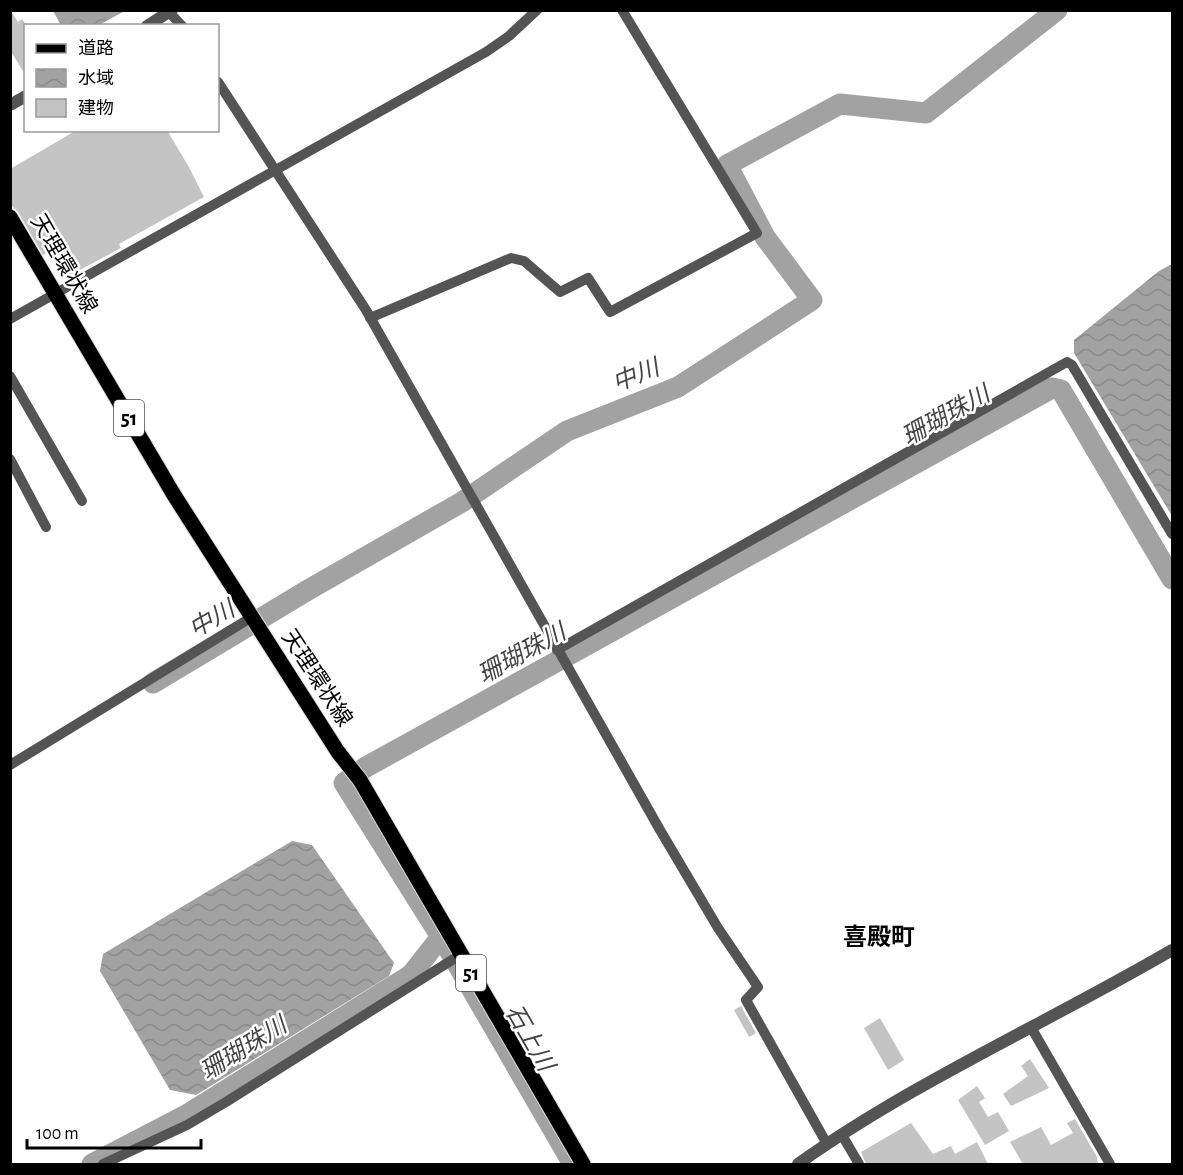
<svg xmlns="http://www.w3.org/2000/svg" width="1183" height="1175" viewBox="0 0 1183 1175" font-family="'Alegreya Sans','Noto Sans JP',sans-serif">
	<defs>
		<pattern id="water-waves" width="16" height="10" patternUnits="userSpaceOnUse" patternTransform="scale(1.5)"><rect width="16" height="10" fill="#a2a2a2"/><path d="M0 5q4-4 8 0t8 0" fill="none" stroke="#8a8a8a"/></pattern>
	</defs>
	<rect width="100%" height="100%" fill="#fff"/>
	<g fill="url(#water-waves)">
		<polygon points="53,11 125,11 99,25 61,25"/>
		<polygon points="1172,264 1172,516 1074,353 1074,340 1159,271"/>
		<polygon points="292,841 312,845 394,963 389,976 196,1095 170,1090 100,971 103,954"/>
	</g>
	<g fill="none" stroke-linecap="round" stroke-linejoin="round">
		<g stroke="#a2a2a2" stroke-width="21">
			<polyline points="153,683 308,590 462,502 567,431 678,387 812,300 765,237 727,165 840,104 926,113 1057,10"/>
			<polyline points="92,1164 188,1114 411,975 440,938"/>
			<polyline points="573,1164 448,948 344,783 366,767 1052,388 1061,390 1172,579"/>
		</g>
	</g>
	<g fill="#c4c4c4">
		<polygon points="10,10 18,22 22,19 26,25 26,76 10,50"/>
		<polygon points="77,130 167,130 190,169 204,197 119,244 121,248 63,279 57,269 74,260 64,243 43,255 18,212 10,204 10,169"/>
		<polygon points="741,1006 756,1033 749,1037 734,1010"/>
		<polygon points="880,1018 904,1060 888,1070 864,1028"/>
		<polygon points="1030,1059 1049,1088 1011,1106 1003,1094 1028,1076 1021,1066"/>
		<polygon points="977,1086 985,1098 979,1102 988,1117 998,1112 1009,1131 985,1145 958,1100"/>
		<polygon points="1075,1119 1097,1157 1098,1164 1023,1164 1010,1142 1041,1127 1051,1145 1073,1133 1067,1123"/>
		<polygon points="911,1123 933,1154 951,1146 955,1154 977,1142 988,1164 866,1164 861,1152"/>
	</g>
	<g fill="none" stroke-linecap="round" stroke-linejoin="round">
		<g stroke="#dbdbdb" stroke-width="17">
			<polyline id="primary" points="10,217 174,495 338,752 360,780 583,1164"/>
		</g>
		<g stroke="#545454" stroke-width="10">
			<polyline points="167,10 182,26"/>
			<polyline points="218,82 366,310 660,830 718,928 758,987 746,1000 827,1144"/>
			<polyline points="370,318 511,258 524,261 560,292 588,278 610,312 757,233 622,10"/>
			<polyline points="10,319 486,52 509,36 537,10"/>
			<polyline points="10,376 82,501"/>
			<polyline points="10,459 46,527"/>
			<polyline points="557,650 1067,362 1072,365 1172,534"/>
			<polyline points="10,765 252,617"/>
			<polyline points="1032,1029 1110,1164"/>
			<polyline points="842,1135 859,1164"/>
			<polyline points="103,1164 187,1125 226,1102 460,955"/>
		</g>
		<g stroke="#545454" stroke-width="12">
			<polyline points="147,26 172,10"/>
			<polyline points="10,105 26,96"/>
			<path d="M798 1164C915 1081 1049 1022 1172 950"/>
		</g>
		<use href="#primary" stroke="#000" stroke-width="15"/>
	</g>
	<g text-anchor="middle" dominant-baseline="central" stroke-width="5" stroke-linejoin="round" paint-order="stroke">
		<g fill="#fff" stroke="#4c4c4c" stroke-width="1.5">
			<rect x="114" y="400" width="30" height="36" rx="4.5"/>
			<rect x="456" y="955" width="30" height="36" rx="4.5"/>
		</g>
		<g font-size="21" font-weight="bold" fill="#000">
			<text x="129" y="418">51</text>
			<text x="471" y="973">51</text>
		</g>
		<g font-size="22" fill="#000" stroke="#fff">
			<text transform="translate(64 264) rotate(60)">天理環状線</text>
			<text transform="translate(317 678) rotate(57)">天理環状線</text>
		</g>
		<g font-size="24" font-style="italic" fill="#434343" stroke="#fff">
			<text transform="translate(636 376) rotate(-22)">中川</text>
			<text transform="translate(946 416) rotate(-29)">珊瑚珠川</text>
			<text transform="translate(212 620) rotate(-30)">中川</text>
			<text transform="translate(522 654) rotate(-29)">珊瑚珠川</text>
			<text transform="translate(529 1038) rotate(60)">石上川</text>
			<text transform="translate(244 1049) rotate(-32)">珊瑚珠川</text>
		</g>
		<g font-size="24" font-weight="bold" fill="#000" stroke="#fff">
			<text x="879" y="938">喜殿町</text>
		</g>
	</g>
	<rect width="1183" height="1175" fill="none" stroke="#000000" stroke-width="24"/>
	<rect x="24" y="24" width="195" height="108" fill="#ffffff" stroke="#999999" stroke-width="1.5"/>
	<rect x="36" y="44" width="30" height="9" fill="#000000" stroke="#999999" stroke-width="1.5"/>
	<text x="78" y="54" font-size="18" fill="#000000">道路</text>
	<rect x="36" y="69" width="30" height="18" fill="url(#water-waves)" stroke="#999999" stroke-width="1.5"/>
	<text x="78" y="84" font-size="18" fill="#000000">水域</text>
	<rect x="36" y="99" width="30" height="18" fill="#c4c4c4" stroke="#999999" stroke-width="1.5"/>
	<text x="78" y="114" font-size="18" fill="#000000">建物</text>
	<path d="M27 1139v9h174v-9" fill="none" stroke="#000000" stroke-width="3"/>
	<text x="36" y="1139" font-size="18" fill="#000000" stroke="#ffffff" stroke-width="4.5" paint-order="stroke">100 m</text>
</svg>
